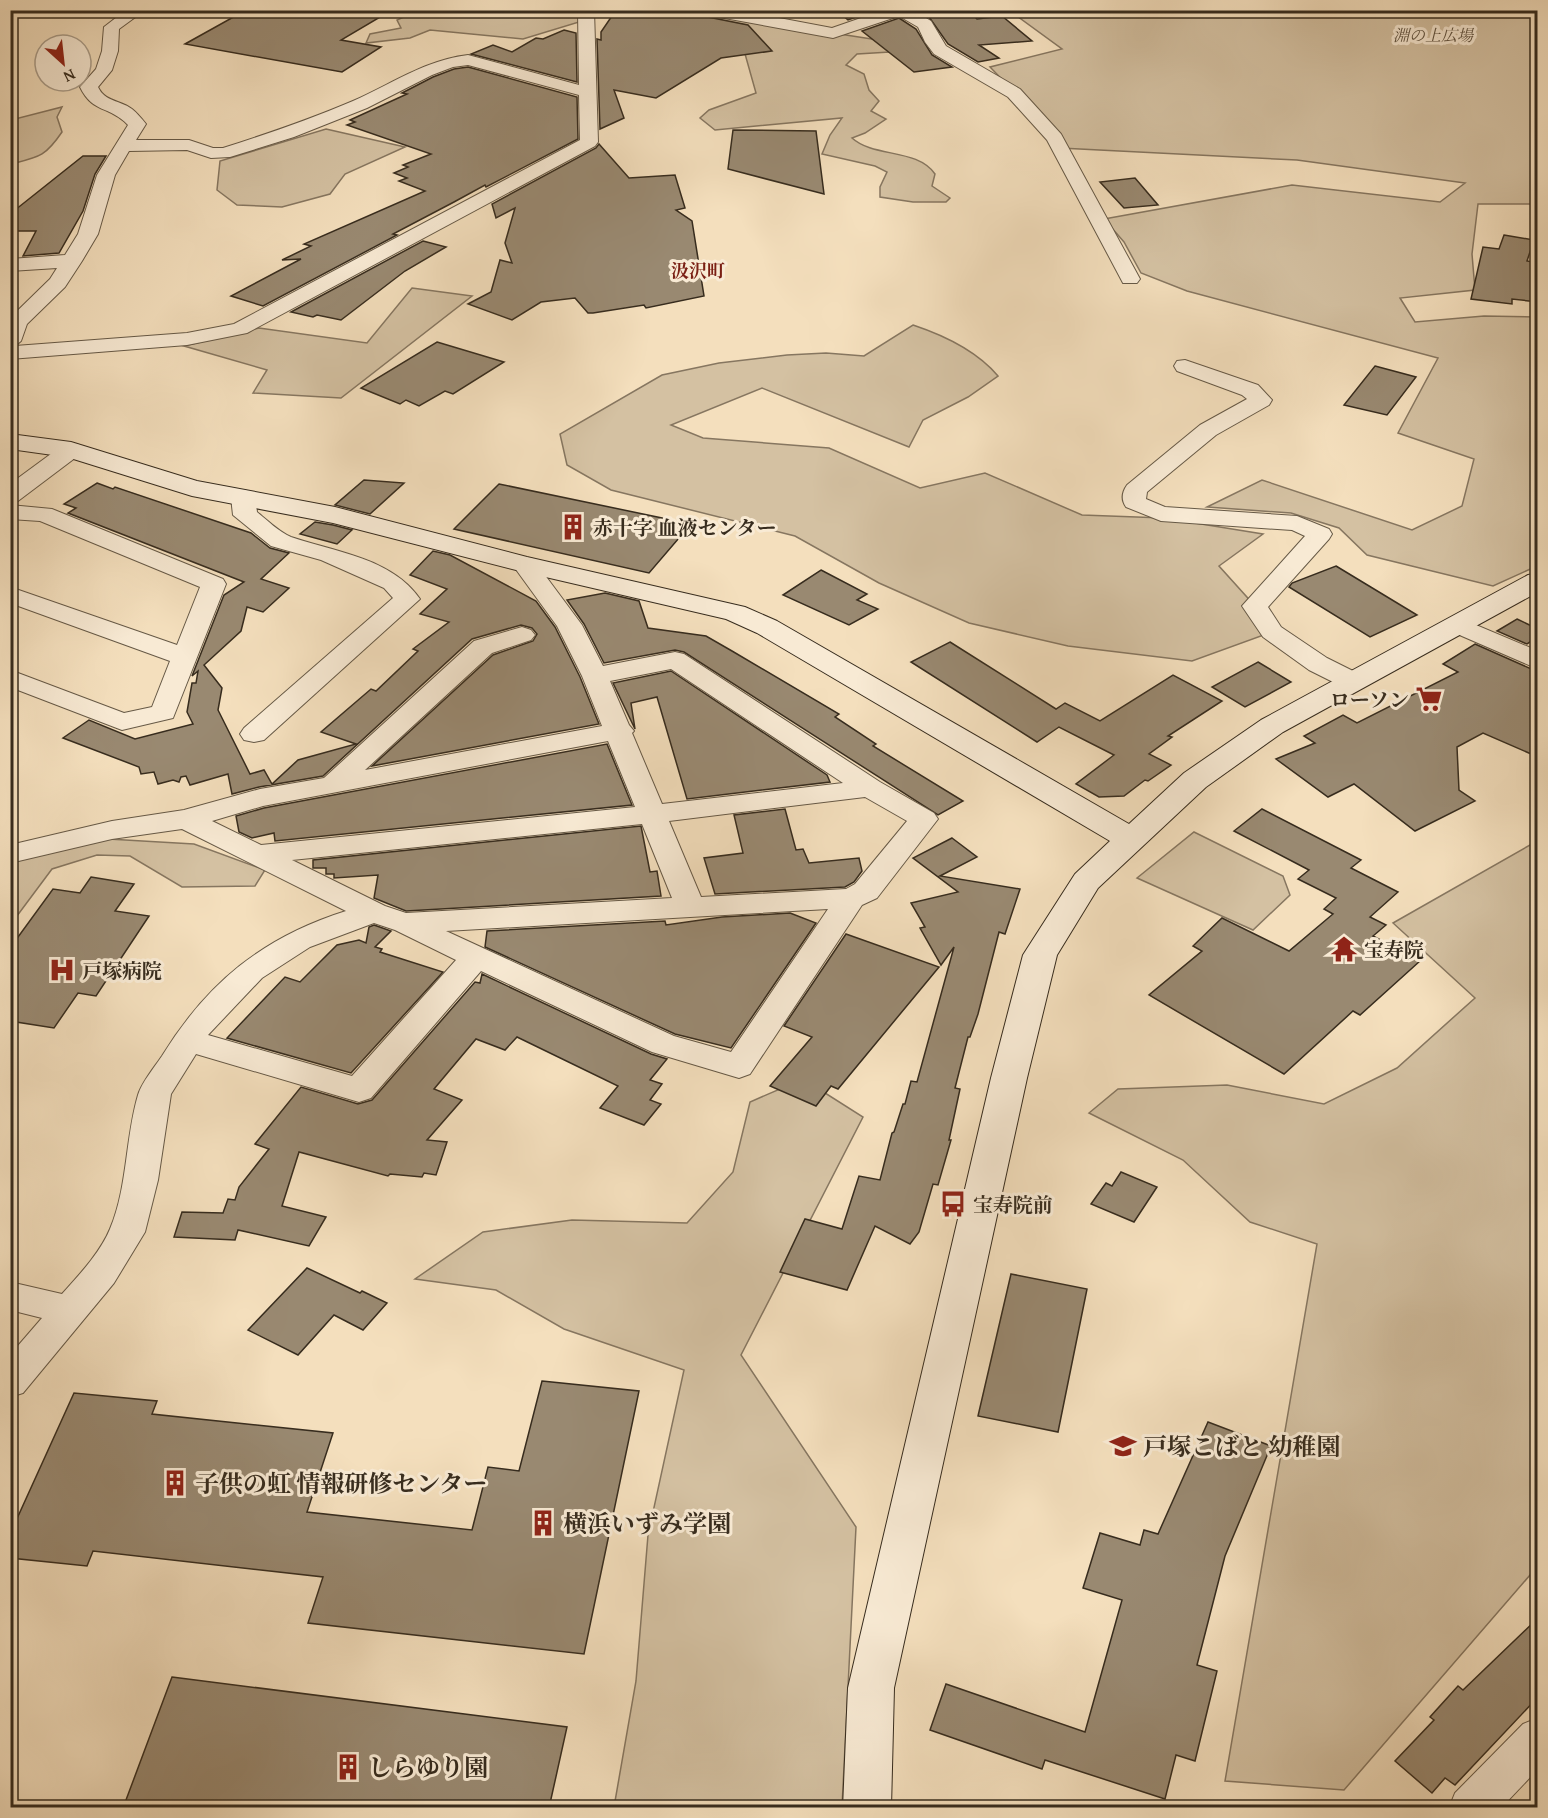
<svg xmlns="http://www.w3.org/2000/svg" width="1548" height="1818" viewBox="0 0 1548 1818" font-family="'Gentium Book Plus','Noto Serif JP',serif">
	<rect width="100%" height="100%" fill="#f4dfbd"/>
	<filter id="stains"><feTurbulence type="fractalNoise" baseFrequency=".00333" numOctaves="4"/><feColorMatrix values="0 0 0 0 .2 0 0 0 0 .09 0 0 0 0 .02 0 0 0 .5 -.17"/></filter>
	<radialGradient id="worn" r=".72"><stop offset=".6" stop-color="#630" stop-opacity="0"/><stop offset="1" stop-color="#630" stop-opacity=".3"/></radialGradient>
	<g fill="#d4c1a2" stroke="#867660" stroke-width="1.5">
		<polygon points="417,11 578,11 579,22 523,39 430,30 410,38 366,43 370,34 401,28 397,20"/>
		<path d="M690 11H708L833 33 891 42H926L925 46 890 52 857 54 846 65 864 74 869 90 879 101 871 111 886 119 865 133 852 138C874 158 917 148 935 174L932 186 950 198 946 202H913L880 197V187L887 172 875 166 822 154 830 135 842 118 715 130 700 118 709 110 756 93 740 36Z"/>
		<polygon points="1010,11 1537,11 1537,204 1478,204 1472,254 1475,290 1400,298 1415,322 1484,316 1537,317 1537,566 1493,586 1367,555 1339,528 1291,513 1207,507 1262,480 1412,530 1462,506 1474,459 1398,433 1438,358 1187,291 1141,273 1124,242 1104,219 1292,185 1440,202 1465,183 1297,160 1060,148 1025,103 990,67 1062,49"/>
		<path d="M62 107 57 117 62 132C45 157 39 157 11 164V120Z"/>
		<polygon points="326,129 405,147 345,174 330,194 282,207 237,205 217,190 220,161"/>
		<polygon points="412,288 472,296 341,398 253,393 267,370 184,346 259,328 367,343"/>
		<path d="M913 325C943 335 977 351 998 376L968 397 923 420 909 447 762 388 671 425 703 438 829 448 920 488 985 473 1082 515 1164 518 1263 534 1219 566 1255 606 1272 632 1192 661 1068 646 969 623 879 583 795 536 611 490 567 465 560 434 662 375 719 363 787 355 826 353 864 356Z"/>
		<polygon points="1194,832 1283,876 1290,895 1253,930 1137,878"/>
		<polygon points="108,839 194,844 265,870 255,886 182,887 130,856 97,855 52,869 11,924 11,852"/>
		<polygon points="1537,841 1537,1567 1344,1790 1225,1781 1317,1244 1250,1222 1183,1160 1089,1113 1118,1089 1227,1085 1324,1104 1397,1068 1475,998 1393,923"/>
		<polygon points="803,1079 863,1117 741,1355 856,1527 842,1807 614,1807 636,1681 648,1535 684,1370 564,1329 496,1290 415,1279 483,1232 572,1220 687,1223 733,1172 750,1102"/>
	</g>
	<g fill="#998971" stroke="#372c1e" stroke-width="1.5">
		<polygon points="246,10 392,10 341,40 381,47 342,72 185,44"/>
		<polygon points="616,10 698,10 708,17 748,25 772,51 721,58 656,98 614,90 624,118 600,129 597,39 601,40 601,32"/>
		<polygon points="836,10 876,10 848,20"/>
		<polygon points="949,14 953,17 973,15 977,19 1002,16 1032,41 979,45 999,58 978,62 948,44 929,17"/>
		<polygon points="899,18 916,29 932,55 952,67 914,72 862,31"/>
		<polygon points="564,30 576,33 577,82 471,54 493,45 512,52 536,38 543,39"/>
		<polygon points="468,67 577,97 578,139 486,187 485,185 454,202 393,234 397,235 263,306 231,296 301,259 282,260 311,246 304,244 425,191 399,181 407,178 394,173 408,167 403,165 431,154 347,125 355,122 350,120 407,94 402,93 433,77 454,69"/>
		<polygon points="733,130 816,131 824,194 728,169"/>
		<polygon points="599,144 629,178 675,175 685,208 676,210 692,221 704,296 646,308 644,305 593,313 588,313 575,298 541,302 512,320 468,304 491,292 500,260 512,263 505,243 515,208 496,218 492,204 596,148"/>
		<polygon points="83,156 106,156 95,174 83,211 59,253 23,256 36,231 10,231 10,214"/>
		<polygon points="1135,178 1158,205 1124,208 1100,182"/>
		<polygon points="1504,235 1534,240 1527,261 1538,263 1538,302 1512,299 1512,304 1471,299 1483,247 1499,249"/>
		<polygon points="423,241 446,247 405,271 341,320 317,315 313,317 291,312"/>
		<polygon points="437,342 504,362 453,394 445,391 419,406 406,400 400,404 361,388"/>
		<polygon points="1375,366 1416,377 1387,415 1344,405"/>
		<polygon points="364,480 404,483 370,514 335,505"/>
		<polygon points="97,483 113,489 115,487 251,533 270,548 289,553 261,579 289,588 263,612 247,607 241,631 204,665 222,688 218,710 250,774 264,770 272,784 298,760 356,744 321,732 371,689 376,691 418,651 413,649 449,622 420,614 447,589 410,575 433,551 450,555 536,601 555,627 580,677 599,724 372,766 493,655 533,641 537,634 532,628 521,625 472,639 323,776 259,787 232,794 228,774 190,785 186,776 181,777 179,782 173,780 158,784 154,772 141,774 139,767 63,738 89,720 135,739 193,724 187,712 192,683 196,683 198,671 192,676 224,595 244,582 68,513 76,508 64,504"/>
		<polygon points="499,484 691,524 649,573 454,529"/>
		<polygon points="315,522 333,525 352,530 337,544 300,534"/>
		<polygon points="1336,566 1417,615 1370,637 1289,587 1292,583"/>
		<polygon points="821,570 867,594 857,600 878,609 849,625 783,595"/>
		<polygon points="605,593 639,601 648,628 706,636 732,651 839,714 835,717 876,744 873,746 963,801 938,815 684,652 675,650 604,663 584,624 567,600"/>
		<polygon points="1517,619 1538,629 1538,637 1527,644 1497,631"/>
		<polygon points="950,642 1056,709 1065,703 1100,721 1173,675 1222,701 1168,736 1172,737 1149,754 1171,765 1148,781 1145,780 1124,796 1099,797 1076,784 1114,755 1059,727 1037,742 911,662"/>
		<polygon points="1475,644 1538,672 1538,757 1483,733 1457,747 1459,790 1475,801 1415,831 1354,784 1328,797 1276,759 1315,743 1304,736 1343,715 1357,723 1458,672 1443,664"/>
		<polygon points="1258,662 1291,682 1245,707 1212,687"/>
		<polygon points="671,671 827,775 830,782 687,799 657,697 631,703 635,729 613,683"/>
		<polygon points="607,744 632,805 275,841 274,833 252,838 239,832 236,816 264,808"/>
		<polygon points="785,809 796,850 803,849 809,863 859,858 862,871 854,882 845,887 715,894 704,858 743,853 734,815"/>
		<polygon points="1262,809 1361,860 1351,868 1398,892 1370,917 1386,925 1373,936 1420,961 1360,1015 1353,1011 1284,1074 1149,995 1202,951 1193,946 1222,918 1289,951 1333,914 1324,909 1336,898 1298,879 1309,870 1234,831"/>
		<polygon points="641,826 650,872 657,871 661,896 406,911 374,898 378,875 334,878 334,874 326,874 326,868 313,868 313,860"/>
		<polygon points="952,838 977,857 940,876 1020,889 1005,934 999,932 978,1014 970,1037 968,1037 955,1088 960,1089 949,1140 951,1140 938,1185 933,1184 919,1232 910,1244 875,1226 847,1290 780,1272 805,1219 842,1229 859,1176 880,1180 892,1133 894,1132 903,1104 905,1104 911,1081 917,1082 954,947 941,965 920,928 925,927 911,903 958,892 913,858"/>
		<polygon points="91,877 134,884 115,911 149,916 96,996 78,993 54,1028 10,1021 10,948 53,889 80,893"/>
		<polygon points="790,913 816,923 731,1048 675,1034 485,947 487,931 665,921 666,925 722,917"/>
		<polygon points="374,925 391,931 375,947 382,949 380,952 443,972 351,1073 227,1038 285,977 300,982 337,945 359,940 366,943 369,927"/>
		<polygon points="846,934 939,967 838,1089 831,1086 816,1106 770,1086 812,1037 784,1026"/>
		<polygon points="482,974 651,1054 667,1059 650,1080 662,1084 650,1100 661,1104 644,1125 600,1108 618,1086 517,1037 505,1050 476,1039 434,1089 462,1100 427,1140 447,1142 436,1175 424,1173 422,1177 390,1174 388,1176 299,1152 282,1206 326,1217 309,1246 238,1230 235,1240 174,1237 182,1212 223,1213 228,1199 235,1200 239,1187 269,1149 255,1144 301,1087 358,1104 372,1100 475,982 480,983"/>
		<polygon points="1121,1172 1157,1187 1134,1222 1091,1204 1106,1183 1112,1186"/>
		<polygon points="307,1268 360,1293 362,1291 387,1303 363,1330 334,1315 298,1355 248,1330"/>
		<polygon points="1011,1274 1087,1289 1058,1432 978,1416"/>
		<polygon points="542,1381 639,1391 584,1654 308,1623 323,1577 93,1551 87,1566 10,1558 10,1534 74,1393 157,1401 152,1414 333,1433 307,1512 472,1530 488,1467 519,1471"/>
		<polygon points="1208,1422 1271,1446 1225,1556 1197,1665 1217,1671 1195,1761 1176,1755 1165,1799 1045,1760 1042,1769 930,1730 946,1684 1085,1732 1122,1600 1083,1588 1100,1533 1140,1545 1144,1530 1158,1534"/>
		<polygon points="1538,1618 1538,1697 1455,1785 1445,1778 1432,1793 1395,1761 1434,1720 1430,1717 1458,1686 1463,1690"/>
		<polygon points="172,1677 567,1727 549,1808 123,1808"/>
	</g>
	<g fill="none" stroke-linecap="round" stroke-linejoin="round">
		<g stroke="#665946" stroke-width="2">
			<g id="street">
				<path d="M126 10H145L119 29 118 51 112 70 98 87C105 102 120 100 132 109 137 113 142 119 146 124L136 140H189L213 148H223C267 134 311 119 353 101 392 84 425 60 468 55L579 85 578 10H594L598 142 595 146 247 333 187 345 10 359V318L50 279 57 268 10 271V259L65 255 78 234 97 175 128 125C109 105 93 114 80 87L96 69 102 51 104 27ZM468 65 579 95 580 140 234 324 187 333 15 346 21 341 27 324 65 287 82 261 98 234 115 175 129 151 187 150 211 158 230 157 294 137 367 108 432 75 453 67Z"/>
				<polygon points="700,10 737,10 832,28 884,10 913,10 931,21 946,46 1020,89 1061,134 1140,279 1137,283 1123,283 1047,140 1008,97 934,54 925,42 918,27 899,16 833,38 708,15"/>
				<path d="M1185 360 1258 385 1272 400 1269 405 1216 435 1147 492 1146 499 1165 507 1297 516 1329 529 1332 534 1329 539 1268 607 1281 627 1327 658 1361 675 1365 681 1361 687 1352 689 1343 687 1309 670 1263 637 1242 606 1305 536 1292 530 1161 521 1126 507C1121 500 1122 492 1127 485L1200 425 1247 399 1242 395 1177 371 1174 366 1177 361Z"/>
				<polygon points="71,443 79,445 82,450 79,455 18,501 10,503 10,484 63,445"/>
				<path d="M243 490 251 492 255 497 257 512C267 520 279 532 291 537 335 552 392 558 420 599L264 740 254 742 244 740 240 734 244 728 393 598 384 588 321 560 271 546 233 515 231 497 235 492Z"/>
				<polygon points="10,505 52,509 223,579 226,584 173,718 122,730 10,687 10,670 124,713 152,707 170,661 10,603 10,587 177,645 200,587 40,521 10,519"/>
				<path d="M524 557 533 559 582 625 603 666 675 652 684 654 880 782 934 813 938 819 877 898 862 905 750 1074 739 1078 652 1052 481 971 371 1098 359 1102 196 1054 171 1094 158 1180 145 1232 114 1283 23 1393 10 1397V1355L42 1318 10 1310V1282L62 1294C79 1275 100 1253 110 1229 128 1186 125 1139 138 1095 142 1082 154 1068 162 1056 207 983 263 937 346 911L182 829 112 839 10 863V845L112 821 184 810 260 789 324 778 474 641 522 627 531 630 535 635 531 640 492 653 365 770 602 726 582 676 557 626 512 564 515 559ZM671 669 843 783 662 804 632 733 634 731 629 725 610 681ZM608 741 635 807 261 845 212 821 263 806ZM865 797 907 821 855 884 846 889 701 897 669 821ZM642 824 672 898 406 913 385 906 292 860ZM828 909 731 1052 674 1036 446 931ZM374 923 395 930 456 960 352 1076 208 1035 262 978 310 947Z"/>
				<polygon points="1457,617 1538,651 1538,669 1448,630 1444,625 1448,620"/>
				<polygon points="1538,1718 1538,1769 1501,1808 1449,1808 1455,1793 1523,1724"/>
			</g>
		</g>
		<g stroke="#372c1e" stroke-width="2">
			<polygon id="secondary" points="10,434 71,442 197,481 335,507 527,557 745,607 777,621 1129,824 1184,773 1261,720 1528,575 1538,573 1538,592 1283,732 1206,787 1098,888 1057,955 1027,1078 894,1688 891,1808 843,1808 848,1688 991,1078 1023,955 1075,874 1110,841 757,633 726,619 524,572 333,523 192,496 67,457 10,449"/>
		</g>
		<use href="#street" fill="#f8ead4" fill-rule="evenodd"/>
		<use href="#secondary" fill="#f8ead4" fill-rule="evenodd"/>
	</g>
	<defs>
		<g id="building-bare" transform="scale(2.07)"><path d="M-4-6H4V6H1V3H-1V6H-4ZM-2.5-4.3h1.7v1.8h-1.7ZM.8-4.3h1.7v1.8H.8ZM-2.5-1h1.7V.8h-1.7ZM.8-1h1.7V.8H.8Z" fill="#8f2418" stroke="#f8ead4" stroke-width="2.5" paint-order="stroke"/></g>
		<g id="supermarket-bare" transform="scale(2.07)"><path d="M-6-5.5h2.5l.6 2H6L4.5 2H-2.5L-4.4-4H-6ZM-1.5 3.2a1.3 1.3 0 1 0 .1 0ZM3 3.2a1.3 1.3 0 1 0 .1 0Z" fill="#8f2418" stroke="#f8ead4" stroke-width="2.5" paint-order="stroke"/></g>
		<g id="temple-bare" transform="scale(2.07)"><path d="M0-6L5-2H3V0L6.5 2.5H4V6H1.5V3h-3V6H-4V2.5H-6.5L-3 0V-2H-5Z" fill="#8f2418" stroke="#f8ead4" stroke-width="2.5" paint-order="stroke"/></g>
		<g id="hospital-bare" transform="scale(2.07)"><path d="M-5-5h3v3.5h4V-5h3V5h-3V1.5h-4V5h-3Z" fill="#8f2418" stroke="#f8ead4" stroke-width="2.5" paint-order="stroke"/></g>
		<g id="bus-bare" transform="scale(2.07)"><path d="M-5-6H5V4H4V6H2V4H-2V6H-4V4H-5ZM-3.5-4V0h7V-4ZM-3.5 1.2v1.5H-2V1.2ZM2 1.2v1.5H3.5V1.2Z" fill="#8f2418" stroke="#f8ead4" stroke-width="2.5" paint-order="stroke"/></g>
		<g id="school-bare" transform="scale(2.07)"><path d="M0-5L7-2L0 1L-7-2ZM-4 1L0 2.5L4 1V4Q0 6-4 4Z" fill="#8f2418" stroke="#f8ead4" stroke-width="2.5" paint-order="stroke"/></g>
	</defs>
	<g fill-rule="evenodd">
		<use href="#building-bare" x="573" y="527"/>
		<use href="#supermarket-bare" x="1429" y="699"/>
		<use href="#temple-bare" x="1344" y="949"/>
		<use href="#hospital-bare" x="62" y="970"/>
		<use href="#bus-bare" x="953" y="1204"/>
		<use href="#school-bare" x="1123" y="1446"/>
		<use href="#building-bare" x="175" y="1483"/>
		<use href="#building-bare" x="543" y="1523"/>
		<use href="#building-bare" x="348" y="1767"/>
	</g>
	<g text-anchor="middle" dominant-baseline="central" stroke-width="6" stroke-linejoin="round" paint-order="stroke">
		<g font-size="16" font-style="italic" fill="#5e513f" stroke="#f8ead4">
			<text x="1433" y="35">淵の上広場</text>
		</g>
		<g font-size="18" font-weight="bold" fill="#7a1f14" stroke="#f8ead4">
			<text x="698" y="270">汲沢町</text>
		</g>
		<g font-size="20" font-weight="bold" fill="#372c1e" stroke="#f8ead4" text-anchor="start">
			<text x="593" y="527">赤十字 血液センター</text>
			<text x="1409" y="699" text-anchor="end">ローソン</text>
			<text x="1364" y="949">宝寿院</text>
			<text x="82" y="970">戸塚病院</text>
			<text x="973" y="1204">宝寿院前</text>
		</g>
		<g font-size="24" font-weight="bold" fill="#372c1e" stroke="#f8ead4" text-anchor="start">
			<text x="1143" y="1446">戸塚こばと 幼稚園</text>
			<text x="195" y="1483">子供の虹 情報研修センター</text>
			<text x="563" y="1523">横浜いずみ学園</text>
			<text x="368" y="1767">しらゆり園</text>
		</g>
	</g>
	<rect width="1548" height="1818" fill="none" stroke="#f4dfbd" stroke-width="36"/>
	<rect x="12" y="12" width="1524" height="1794" fill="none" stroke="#372c1e" stroke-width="3"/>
	<rect x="18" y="18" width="1512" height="1782" fill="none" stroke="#372c1e" stroke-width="1.5"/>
	<g transform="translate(63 63) rotate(153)"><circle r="28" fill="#f8ead4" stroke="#ab9e8b" stroke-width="1.5"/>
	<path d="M0-4.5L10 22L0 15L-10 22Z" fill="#8f2418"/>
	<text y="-9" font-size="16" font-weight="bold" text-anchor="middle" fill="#372c1e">N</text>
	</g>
	<rect width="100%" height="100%" filter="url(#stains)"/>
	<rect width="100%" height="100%" fill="url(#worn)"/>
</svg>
